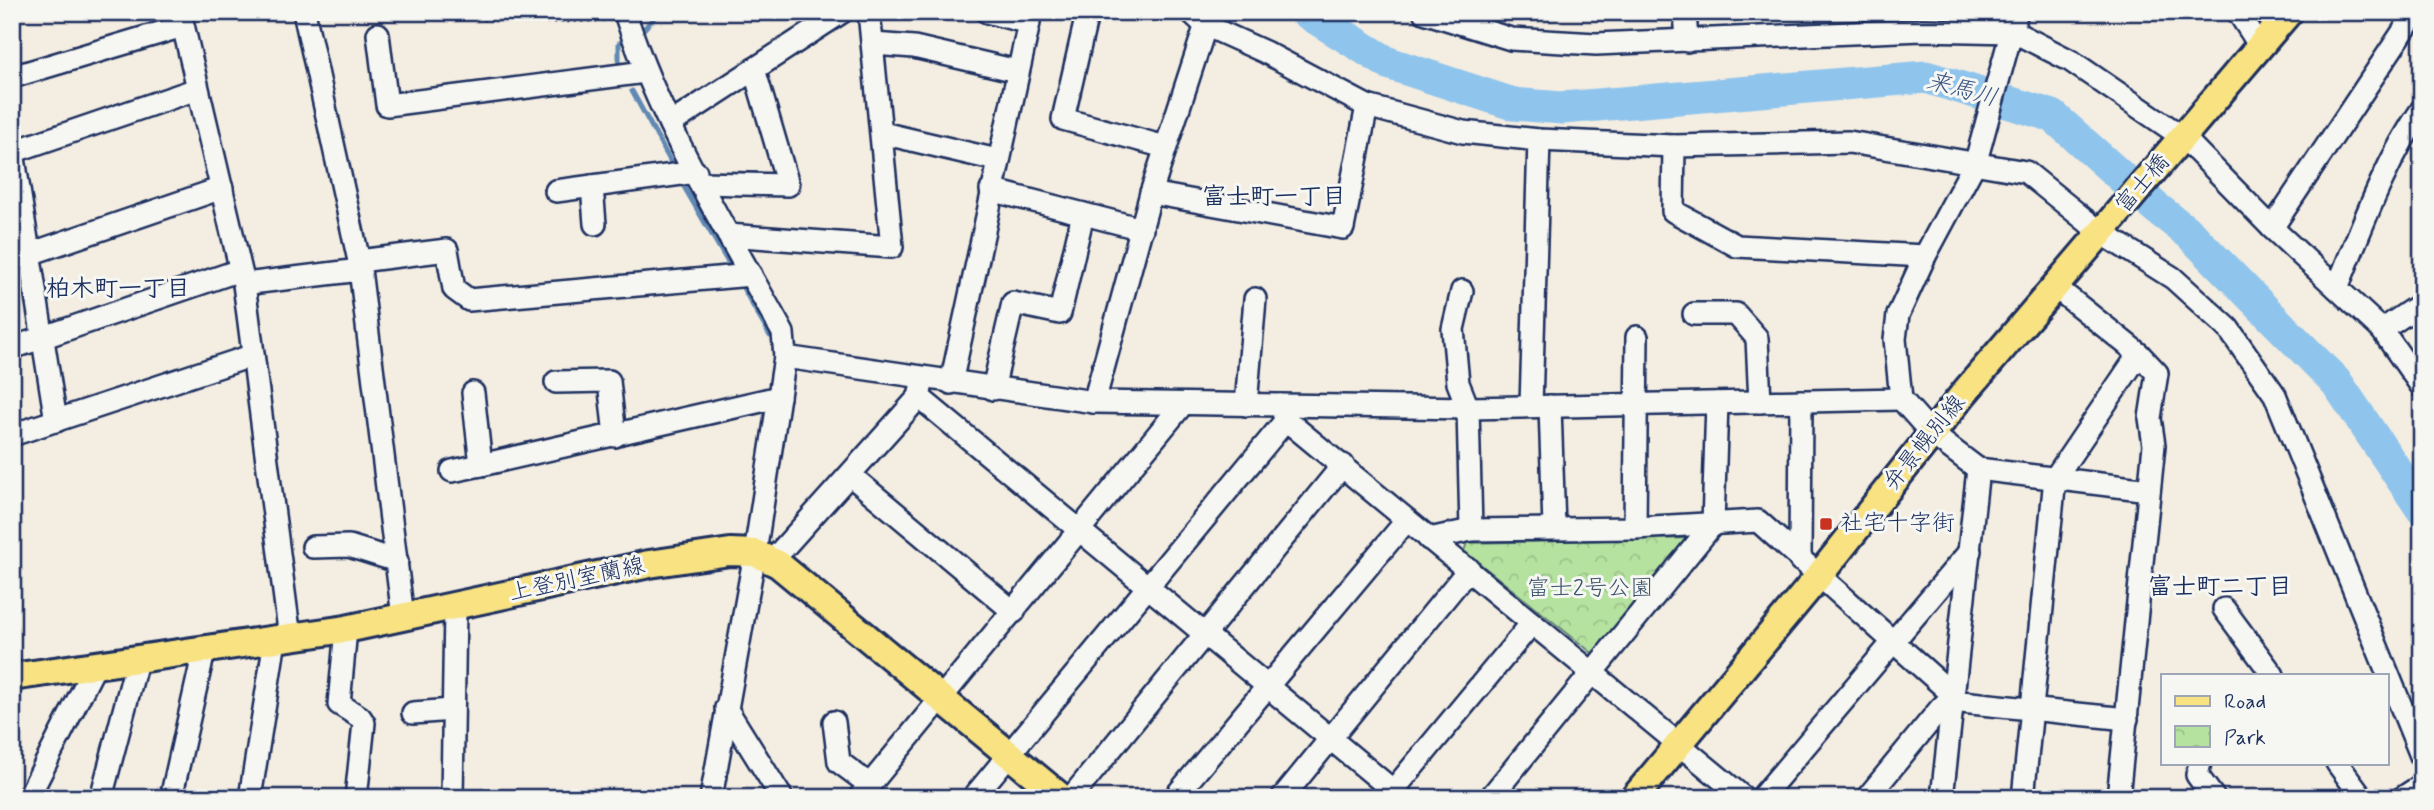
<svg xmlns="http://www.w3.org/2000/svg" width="2434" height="810" viewBox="0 0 2434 810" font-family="Mynerve,'Klee One',sans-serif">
	<defs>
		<pattern id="park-crowns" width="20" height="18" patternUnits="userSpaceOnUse" patternTransform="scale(1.75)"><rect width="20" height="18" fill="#b6e29f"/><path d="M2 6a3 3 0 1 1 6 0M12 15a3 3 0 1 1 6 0" fill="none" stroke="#9cc28b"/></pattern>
	</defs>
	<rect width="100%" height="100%" fill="#f4ede1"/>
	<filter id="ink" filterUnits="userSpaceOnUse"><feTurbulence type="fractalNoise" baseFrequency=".0143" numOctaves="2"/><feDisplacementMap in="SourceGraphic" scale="14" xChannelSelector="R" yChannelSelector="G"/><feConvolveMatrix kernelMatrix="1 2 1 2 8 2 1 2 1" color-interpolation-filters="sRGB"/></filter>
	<g filter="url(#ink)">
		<polygon fill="url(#park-crowns)" stroke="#68887e" stroke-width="2" points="1695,538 1596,656 1464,551 1467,543"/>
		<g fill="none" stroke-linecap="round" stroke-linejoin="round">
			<g stroke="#6189b4" stroke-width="5">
				<polyline points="643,30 659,12"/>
				<polyline points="619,63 619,43 627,38"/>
				<polyline points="632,91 673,166"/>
				<polyline points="683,185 730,266"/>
				<polyline points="743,288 770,336"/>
			</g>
			<polyline stroke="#8fc5ed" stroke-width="33" points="1306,12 1388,63 1513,104 1562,108 1926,77 2053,116 2155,207 2190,234 2337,383 2422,509"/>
			<g stroke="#1b2f5e" stroke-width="26">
				<g id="minor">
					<polyline points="180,12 244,284 290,638"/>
					<polyline points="304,12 359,261 403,617"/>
					<polyline points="1424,12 1511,39 1596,44 1922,30 2014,32 2071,61 2184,138 2272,228 2382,330 2422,303"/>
					<polyline points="1685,12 1687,41"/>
					<polyline points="2017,12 1976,161 1925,256 1898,315 1895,339 1901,399 1932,434 1978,469 2149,490"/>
					<polyline points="2238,12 2260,46"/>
					<path d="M627 19C663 129 727 231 783 333L785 357"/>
					<polyline points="1086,19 1063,119 1165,147"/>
					<polyline points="378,34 387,105 645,72"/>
					<polyline points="873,44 914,47 1017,71"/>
					<polyline points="12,77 183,26"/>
					<polyline points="1367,106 1463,132 1539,140 1674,146 1849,142 2026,172 2100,232 2173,278 2228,328 2275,395 2422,758"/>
					<polyline points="670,124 842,12"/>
					<polyline points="882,133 997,160"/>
					<polyline points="1674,146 1673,211 1737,246 1925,256"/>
					<polyline points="12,152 197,89"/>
					<polyline points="13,152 56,421"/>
					<polyline points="702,183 788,185 754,69"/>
					<polyline points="592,186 595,224"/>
					<polyline points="991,190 1142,229"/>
					<polyline points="556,191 696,172"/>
					<polyline points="1151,193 1343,228 1367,106 1265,52 1205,25 1191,12"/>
					<polyline points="2272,228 2416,12"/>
					<polyline points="728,235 892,247 869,12"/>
					<polyline points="12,260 222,188"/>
					<polyline points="359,261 447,250 454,289 469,300 751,275"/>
					<polyline points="244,284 360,270"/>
					<polyline points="2054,286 2139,354 2157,373 2150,418 2154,445 2118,798"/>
					<path d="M2337 288C2362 227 2384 164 2422 109"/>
					<polyline points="1462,291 1453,329 1458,383 1468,408 1471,530"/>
					<polyline points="1694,314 1736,314 1757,338 1760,402"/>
					<polyline points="2382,330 2422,387"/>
					<polyline points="12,348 240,270"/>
					<polyline points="556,382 609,381 615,436"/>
					<polyline points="951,383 1029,23 987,12"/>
					<polyline points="993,389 1013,303 1060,313 1083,214"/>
					<polyline points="473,393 481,465 779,397"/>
					<polyline points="919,397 1402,798"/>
					<polyline points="1094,402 1280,405 1286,420 1744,798"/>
					<polyline points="1246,405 1255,299"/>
					<polyline points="1280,405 1468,408 1901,399"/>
					<polyline points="1531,406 1539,140"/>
					<polyline points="1550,406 1554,528"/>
					<polyline points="12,435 251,356"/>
					<polyline points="452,471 481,465"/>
					<polyline points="850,475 1014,612"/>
					<polyline points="1635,528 1637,337"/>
					<polyline points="1429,539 1471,530 1635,528 1758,521 1961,702 2127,719"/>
					<polyline points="313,547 349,546 397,561"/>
					<polyline points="1800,560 1801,401"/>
					<polyline points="772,561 919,397 922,384"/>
					<polyline points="2224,609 2273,675"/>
					<polyline points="346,629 339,704 360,717 364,723 356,798"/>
					<polyline points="726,708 782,798"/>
					<polyline points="413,713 452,710"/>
					<polyline points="834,722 839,762 870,785"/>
					<polyline points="2200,763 2197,775 2214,798"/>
					<polyline points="2337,763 2363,798"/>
					<polyline points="28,798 95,666"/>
					<polyline points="101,798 137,661"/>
					<polyline points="171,798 204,651"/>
					<polyline points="250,798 275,640"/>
					<polyline points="452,798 455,607"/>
					<polyline points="711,798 755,553 785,357 1094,402 1151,193 1210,12"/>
					<polyline points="859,798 1182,405"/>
					<polyline points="973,798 1286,420"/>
					<polyline points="1071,798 1343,465"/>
					<polyline points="1174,798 1407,520"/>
					<polyline points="1282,798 1469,569"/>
					<polyline points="1387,798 1532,623"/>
					<polyline points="1490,798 1713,524 1717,403"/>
					<polyline points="1761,798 1970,551"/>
					<polyline points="1867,798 1940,709 1954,695"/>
					<polyline points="1942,798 1978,469"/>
					<polyline points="2023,798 2055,478 2139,354"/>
					<polyline points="2402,798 2422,785"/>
				</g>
			</g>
			<g stroke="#1b2f5e" stroke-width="32">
				<g id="major">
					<polyline points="12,677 346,629 649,564 730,552 755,553 778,564 1062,798"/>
					<polyline points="1634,798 1818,577 1965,392 2289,12"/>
				</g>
			</g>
			<path stroke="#1b2f5e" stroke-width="3.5" stroke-dasharray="2 5" stroke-linecap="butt" d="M442 12C497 25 554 22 611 20"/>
			<use href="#minor" stroke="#f6f6f2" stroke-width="21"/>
			<use href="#major" stroke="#f8e281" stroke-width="26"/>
		</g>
	</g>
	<rect fill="#c8321e" stroke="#f6f6f2" stroke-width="2.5" x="1819" y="517" width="14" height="14" rx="3.5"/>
	<g text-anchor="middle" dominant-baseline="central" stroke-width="6" stroke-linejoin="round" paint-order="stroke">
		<g font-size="23" fill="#1b2f5e" stroke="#f6f6f2">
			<text transform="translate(2143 184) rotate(-49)">富士橋</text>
			<text transform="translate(1925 443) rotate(-51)">弁景幌別線</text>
			<text transform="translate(577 580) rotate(-12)">上登別室蘭線</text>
		</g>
		<g font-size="23" fill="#1b2f5e" stroke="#f6f6f2" text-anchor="start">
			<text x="1840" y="524">社宅十字街</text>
		</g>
		<g font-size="23" fill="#3a536b" stroke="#f6f6f2">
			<text x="1590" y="589">富士2号公園</text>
		</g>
		<g font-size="24" font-style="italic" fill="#385482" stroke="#f6f6f2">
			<text transform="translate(1962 90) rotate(15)">来馬川</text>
		</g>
		<g font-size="24" font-weight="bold" fill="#1b2f5e" stroke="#f6f6f2">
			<text x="1274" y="197">富士町一丁目</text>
			<text x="118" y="289">柏木町一丁目</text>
			<text x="2220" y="587">富士町二丁目</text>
		</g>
	</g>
	<rect width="2434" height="810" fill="none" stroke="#f6f6f2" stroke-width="42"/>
	<rect x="21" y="21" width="2392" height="768" fill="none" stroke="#1b2f5e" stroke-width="2.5" filter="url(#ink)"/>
	<rect x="2161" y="674" width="228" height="91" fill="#f6f6f2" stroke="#9ea6b7" stroke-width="2"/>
	<rect x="2175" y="696" width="35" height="10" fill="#f8e281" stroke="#9ea6b7" stroke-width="2"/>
	<text x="2224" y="708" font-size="21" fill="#1b2f5e">Road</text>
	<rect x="2175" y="726" width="35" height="21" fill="url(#park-crowns)" stroke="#9ea6b7" stroke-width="2"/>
	<text x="2224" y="744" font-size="21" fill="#1b2f5e">Park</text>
</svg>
